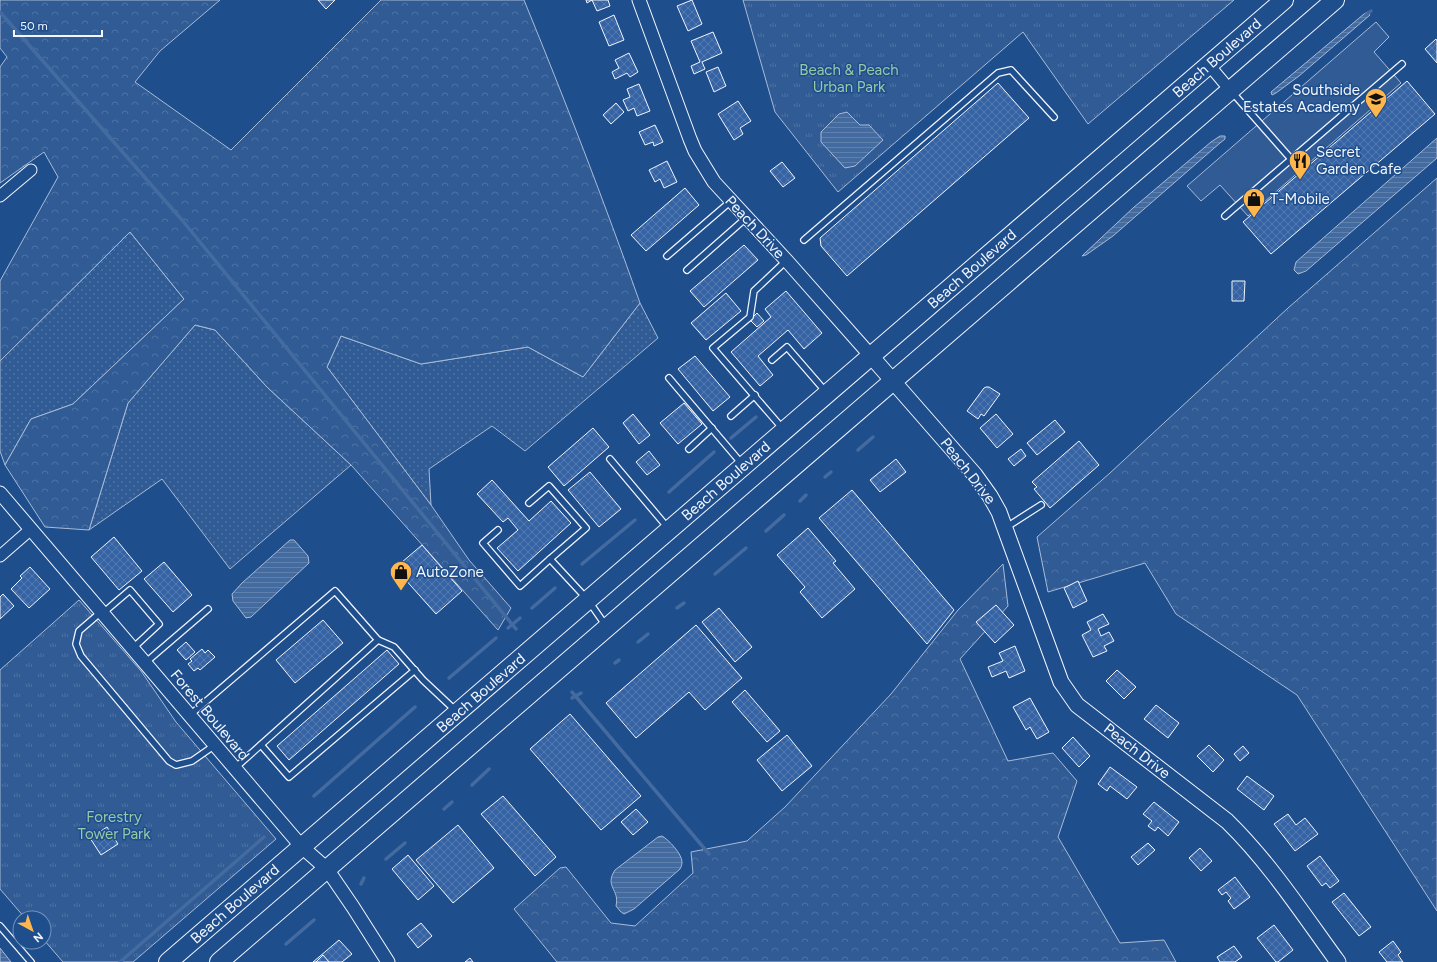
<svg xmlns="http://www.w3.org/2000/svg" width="1437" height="962" viewBox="0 0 1437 962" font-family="Figtree,sans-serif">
	<defs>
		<pattern id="grass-dots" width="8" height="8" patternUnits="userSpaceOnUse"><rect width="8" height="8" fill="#305b95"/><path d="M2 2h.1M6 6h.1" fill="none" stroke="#4e73a5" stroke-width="1.8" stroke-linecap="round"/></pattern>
		<pattern id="forest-crowns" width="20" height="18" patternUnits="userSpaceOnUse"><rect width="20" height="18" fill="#305b95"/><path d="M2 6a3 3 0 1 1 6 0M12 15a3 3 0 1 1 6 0" fill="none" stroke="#4e73a5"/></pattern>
		<pattern id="park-tufts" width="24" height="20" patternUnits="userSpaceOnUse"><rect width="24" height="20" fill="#305b95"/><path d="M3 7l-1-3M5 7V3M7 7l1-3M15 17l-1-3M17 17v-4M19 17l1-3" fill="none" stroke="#4e73a5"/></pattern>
		<pattern id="water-rules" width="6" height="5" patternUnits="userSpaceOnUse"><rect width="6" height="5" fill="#446ba0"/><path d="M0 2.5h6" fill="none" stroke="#5f81ae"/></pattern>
		<pattern id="building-cross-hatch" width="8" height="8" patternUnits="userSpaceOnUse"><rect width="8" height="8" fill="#3563a3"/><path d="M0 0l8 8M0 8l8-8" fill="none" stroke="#537ab1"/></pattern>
	</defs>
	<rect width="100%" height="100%" fill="#1f4e8c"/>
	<g fill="url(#grass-dots)" stroke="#a8bbd7">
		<polygon points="130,232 184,299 73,404 31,419 5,465 0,451 0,361"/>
		<polygon points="640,303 658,338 525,451 492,426 429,469 431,505 327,367 341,336 421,364 528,347 583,377"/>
		<polygon points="195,325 215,330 267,387 351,465 230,569 162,479 89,530 128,403"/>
	</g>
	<g fill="url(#forest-crowns)" stroke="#a8bbd7">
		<path d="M0 0H220L160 51 135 82 231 150 381 0H524C565 100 604 201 640 303L583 377 528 347 421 364 341 336 327 367 431 505 469 560 511 608 498 630 351 465 267 387 215 330 195 325 128 403 89 530 45 527 5 465 31 419 73 404 184 299 130 232 0 361V281L58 177 44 152 0 183V67L7 57 0 48Z"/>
		<polygon points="1437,178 1437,911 1297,695 1176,614 1145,563 1048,592 1037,537 1110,473 1288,308"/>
		<polygon points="1003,564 1008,606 960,659 1008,761 1053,753 1077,781 1058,837 1120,943 1164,940 1176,962 557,962 514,909 560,868 566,867 611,923 635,926 693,873 691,852 747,841 785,807 891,694 958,610"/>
	</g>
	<g fill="url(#park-tufts)" stroke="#a8bbd7">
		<polygon points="743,0 1234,0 1088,124 1023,32 838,192 775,112"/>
		<polygon points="79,600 141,671 176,722 276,839 133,962 63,962 44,940 44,918 25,918 0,889 0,670"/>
	</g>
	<polygon fill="#305b95" stroke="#a8bbd7" points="1376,22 1389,37 1374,52 1401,83 1248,216 1220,185 1201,201 1187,186"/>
	<g fill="url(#water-rules)" stroke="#a8bbd7">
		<polygon points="1368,12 1370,15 1299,76 1276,93 1272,95 1271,92 1364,14"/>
		<polygon points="847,112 860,125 869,125 883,140 855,166 845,168 821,142 821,132 839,114"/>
		<polygon points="1220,136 1225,136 1225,139 1220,143 1113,236 1086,255 1082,256 1084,254 1133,208 1211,142"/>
		<polygon points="1437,138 1437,158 1306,271 1298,274 1294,270 1296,262"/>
		<polygon points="290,540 294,540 308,556 309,563 251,617 246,618 233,601 232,594 242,583"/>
		<path d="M662 836C669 840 682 854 682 862 682 865 681 867 680 869L634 909 624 914 620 911 616 906C620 889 604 887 615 870L658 837Z"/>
		<polygon points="0,948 11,962 0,962"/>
	</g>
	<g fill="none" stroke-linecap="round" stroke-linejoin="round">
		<g stroke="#446ba0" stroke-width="3.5">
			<polyline points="0,12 182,220 516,629"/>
			<polyline points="1366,15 1371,11"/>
			<polyline points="731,438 756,417"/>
			<polyline points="858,450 873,437"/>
			<polyline points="825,477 831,472"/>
			<polyline points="669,492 714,452"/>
			<polyline points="800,501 806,495"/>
			<polyline points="766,531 784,515"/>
			<polyline points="582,564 635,520"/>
			<polyline points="715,574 746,548"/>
			<polyline points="532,608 555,588"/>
			<polyline points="677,608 684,603"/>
			<polyline points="508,628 520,618"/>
			<polyline points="638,642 648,634"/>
			<polyline points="615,663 619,660"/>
			<polyline points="449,678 496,638"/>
			<polyline points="572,692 709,854"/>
			<polyline points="572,698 581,693"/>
			<polyline points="472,785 489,769"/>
			<polyline points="314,796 415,707"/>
			<polyline points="444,809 452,802"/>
			<polyline points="386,859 405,843"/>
			<polyline points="361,884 364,878"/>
			<polyline points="286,944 314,920"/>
			<polyline points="120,962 264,837"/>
		</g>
	</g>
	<g fill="url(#building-cross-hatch)" stroke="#f2f6ff">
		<polygon points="318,0 335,0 326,9"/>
		<polygon points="586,0 608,0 610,6 597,11 592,0 587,3"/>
		<polygon points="692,0 702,24 688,31 677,6"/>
		<polygon points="614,15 624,40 609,46 599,22"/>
		<polygon points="713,32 722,53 702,62 705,69 694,74 691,66 700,62 691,41"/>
		<polygon points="1436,39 1437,41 1437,63 1425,49"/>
		<polygon points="629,53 638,72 630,77 627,73 615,79 612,72 619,68 615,60"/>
		<polygon points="718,67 726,86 714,92 706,72"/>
		<polygon points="1407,81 1435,114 1271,254 1243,222"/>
		<polygon points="998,83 1029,118 847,276 821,246 820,238"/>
		<polygon points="639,84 650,111 637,116 634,108 628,111 623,100 630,97 627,89"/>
		<polygon points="738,101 751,121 740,128 743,134 734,140 718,114"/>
		<polygon points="616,103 624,112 611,124 603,115"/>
		<polygon points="655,125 663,142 654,146 653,142 645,145 639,132"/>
		<polygon points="667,161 677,182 664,188 660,179 655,182 649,170"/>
		<polygon points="782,162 795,178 783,187 770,171"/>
		<polygon points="685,188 699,205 646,251 631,235"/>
		<polygon points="744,245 758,260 704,307 690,291"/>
		<polygon points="1232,281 1245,281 1244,301 1232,301"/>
		<polygon points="786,291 822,333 804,349 788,330 758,356 773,375 760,386 731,352 771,317 765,309"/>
		<polygon points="726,293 741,311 706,340 691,323"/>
		<polygon points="757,313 764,321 757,327 750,320"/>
		<polygon points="695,356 730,397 713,411 678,369"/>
		<polygon points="986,387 989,387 1000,394 984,416 981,414 978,419 967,411 984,388"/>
		<polygon points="684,403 702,424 678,444 660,423"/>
		<polygon points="633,414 650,435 639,444 623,423"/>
		<polygon points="996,414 1013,434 997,448 980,428"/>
		<polygon points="1055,420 1065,432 1037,455 1027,443"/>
		<polygon points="593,428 609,447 564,486 548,467"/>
		<polygon points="1079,441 1099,465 1050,508 1034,489 1037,487 1032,482"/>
		<polygon points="1021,449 1026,456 1014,466 1008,459"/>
		<polygon points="649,451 660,465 647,475 636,462"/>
		<polygon points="896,459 906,472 880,492 870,480"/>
		<polygon points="590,472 621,509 599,527 568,490"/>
		<polygon points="492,480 529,521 551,501 571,523 518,571 497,548 518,530 508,518 503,522 477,494"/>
		<polygon points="852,490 954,610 927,644 819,518"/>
		<polygon points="808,528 836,561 833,563 855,589 822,618 800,592 805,587 777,555"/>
		<polygon points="114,537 142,571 119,590 91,557"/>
		<polygon points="422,545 462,591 436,614 395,568"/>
		<polygon points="164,562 192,595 173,612 144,579"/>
		<polygon points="30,567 50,589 29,608 11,589 22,578 20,576"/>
		<polygon points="1078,581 1087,601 1073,608 1064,588"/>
		<polygon points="3,594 14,606 0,619 0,597"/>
		<polygon points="996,605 1014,625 995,643 976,622"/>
		<polygon points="719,608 752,647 735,662 702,622"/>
		<polygon points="1103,614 1109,624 1098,629 1101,636 1109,632 1114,641 1104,646 1107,651 1093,657 1082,635 1091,630 1087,622"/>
		<polygon points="323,620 343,643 295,683 276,660"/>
		<polygon points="696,625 742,678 705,710 689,692 636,738 606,703"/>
		<polygon points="186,642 195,652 186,660 177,650"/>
		<polygon points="1015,646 1025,671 1009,678 1006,671 992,677 988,667 1003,661 999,653"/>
		<polygon points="202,649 205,653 208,650 215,657 200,670 198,668 194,671 188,664 192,661 190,659"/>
		<polygon points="387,650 399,664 289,760 277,746"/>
		<polygon points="1117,670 1136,687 1124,699 1106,681"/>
		<polygon points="745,690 780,731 767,742 732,702"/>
		<polygon points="1030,698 1049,732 1037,739 1030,727 1026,730 1013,707"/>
		<polygon points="1156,705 1179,723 1168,738 1144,719"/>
		<polygon points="570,714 641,796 601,830 530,749"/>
		<polygon points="787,735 812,766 782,791 757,760"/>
		<polygon points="1073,737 1090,756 1079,767 1062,748"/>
		<polygon points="1209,745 1224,760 1213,772 1197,756"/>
		<polygon points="1243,746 1249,753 1240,761 1234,754"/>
		<polygon points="1110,767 1137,787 1127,799 1110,786 1107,791 1098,784"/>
		<polygon points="1247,776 1274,796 1264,810 1237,789"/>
		<polygon points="503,796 556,857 535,876 481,814"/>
		<polygon points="1154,802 1179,822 1168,836 1158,827 1155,831 1148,826 1152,821 1143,814"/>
		<polygon points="636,809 648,822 633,835 621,822"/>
		<polygon points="1288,814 1296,825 1305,818 1318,834 1295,851 1274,824"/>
		<polygon points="458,825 494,868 453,903 416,860"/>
		<polygon points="107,827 118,844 101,855 90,838"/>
		<polygon points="1148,843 1155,850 1138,865 1131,857"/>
		<polygon points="1200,848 1212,861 1201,871 1189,858"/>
		<polygon points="408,855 434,886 418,900 392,869"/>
		<polygon points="1320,856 1339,881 1330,888 1326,883 1322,886 1307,866"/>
		<polygon points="1235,877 1250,897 1234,909 1228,901 1231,898 1226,892 1222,895 1218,890"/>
		<polygon points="1344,893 1371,927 1359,936 1332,902"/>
		<polygon points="421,923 432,936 418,948 407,934"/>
		<polygon points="1274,925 1293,950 1278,962 1276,962 1257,938"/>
		<polygon points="339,940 352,954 342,962 313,962"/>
		<polygon points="1393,941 1401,952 1398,955 1403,962 1387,962 1379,952"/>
		<polygon points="1234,946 1242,957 1235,962 1220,962 1217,957"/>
		<polygon points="323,955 329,962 316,962"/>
		<polygon points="470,958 473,962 465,962"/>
	</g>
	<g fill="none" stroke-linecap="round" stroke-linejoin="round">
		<g stroke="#f2f6ff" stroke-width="8">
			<g id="service">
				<polyline points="1232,92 1291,159"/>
				<polyline points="1225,216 1402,64"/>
				<polyline points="804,240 998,73 1011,70 1054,117"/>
				<polyline points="667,256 731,201"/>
				<polyline points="687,270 746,218"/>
				<polyline points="772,360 787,347 826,392"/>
				<polyline points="669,378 742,464"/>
				<polyline points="731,416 755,395"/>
				<polyline points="783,429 713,348 750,317 754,291 786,261"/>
				<polyline points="689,449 712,428"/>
				<polyline points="610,459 668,528"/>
				<polyline points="529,503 549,486 586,528 550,559 588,600 606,626"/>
				<polyline points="1005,528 1041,505"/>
				<polyline points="498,530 483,543 520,586 550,559"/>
				<polyline points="101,612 79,631 76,644 81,656 169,761 176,765 192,761 215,745"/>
				<polyline points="103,613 130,590 159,624 133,648"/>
				<polyline points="145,663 208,609"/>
				<polyline points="190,715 335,591 378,640"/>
				<polyline points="261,745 289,777 415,670"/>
				<polyline points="235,768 378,640 394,647 423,680 456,711"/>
				<polyline points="0,926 31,962"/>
			</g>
		</g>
		<g stroke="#f2f6ff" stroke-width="13">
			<g id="minor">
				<polyline points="1209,65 1230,90"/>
				<polyline points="0,196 31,170"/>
				<polyline points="0,556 31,529"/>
			</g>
		</g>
		<g stroke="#f2f6ff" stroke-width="15">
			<g id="tertiary">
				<polyline points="639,0 690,139 695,151 714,182 787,261 871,356"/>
				<polyline points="0,493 302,847 327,869 353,907 388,962"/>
			</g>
		</g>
		<g stroke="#f2f6ff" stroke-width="17">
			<path id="secondary" d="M871 356 975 475 990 496 999 512 1061 682 1077 705 1227 821C1270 863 1303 914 1338 962"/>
		</g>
		<g stroke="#f2f6ff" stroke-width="20">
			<g id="trunk">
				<polyline points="168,962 1284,0"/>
				<polyline points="219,962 1335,0"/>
			</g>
		</g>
		<use href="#service" stroke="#1f4e8c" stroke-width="5.5"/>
		<use href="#minor" stroke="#1f4e8c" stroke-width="11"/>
		<use href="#tertiary" stroke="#1f4e8c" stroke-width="13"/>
		<use href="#secondary" stroke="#1f4e8c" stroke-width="15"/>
		<use href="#trunk" stroke="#1f4e8c" stroke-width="18"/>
	</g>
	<defs>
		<g id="school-pin" transform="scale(1.15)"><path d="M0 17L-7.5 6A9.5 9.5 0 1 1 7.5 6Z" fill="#ffb74d" stroke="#1f4e8c"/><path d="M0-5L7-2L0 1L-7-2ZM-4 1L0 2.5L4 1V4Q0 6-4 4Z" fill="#111"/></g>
		<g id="restaurant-pin" transform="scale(1.15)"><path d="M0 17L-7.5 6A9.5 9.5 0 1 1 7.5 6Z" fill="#ffb74d" stroke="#1f4e8c"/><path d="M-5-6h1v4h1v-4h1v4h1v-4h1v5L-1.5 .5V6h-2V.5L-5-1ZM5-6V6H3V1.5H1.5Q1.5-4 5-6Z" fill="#111"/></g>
		<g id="shop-pin" transform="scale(1.15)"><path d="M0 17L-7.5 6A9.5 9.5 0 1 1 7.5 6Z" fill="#ffb74d" stroke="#1f4e8c"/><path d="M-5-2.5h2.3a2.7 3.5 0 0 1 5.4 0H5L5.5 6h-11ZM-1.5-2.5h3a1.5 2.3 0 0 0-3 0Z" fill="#111"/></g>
	</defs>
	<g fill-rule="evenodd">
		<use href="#school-pin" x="1376" y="99"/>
		<use href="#restaurant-pin" x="1300" y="161"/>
		<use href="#shop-pin" x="1254" y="199"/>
		<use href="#shop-pin" x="401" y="572"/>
	</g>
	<g text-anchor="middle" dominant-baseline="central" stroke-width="3" stroke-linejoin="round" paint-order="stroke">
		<g font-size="15" fill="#f2f6ff" stroke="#1f4e8c">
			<text transform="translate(1217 58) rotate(-41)">Beach Boulevard</text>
			<text transform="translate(755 227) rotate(47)">Peach Drive</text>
			<text transform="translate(972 269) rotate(-41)">Beach Boulevard</text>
			<text transform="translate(968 471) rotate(52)">Peach Drive</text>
			<text transform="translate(726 481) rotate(-41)">Beach Boulevard</text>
			<text transform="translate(481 693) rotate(-41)">Beach Boulevard</text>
			<text transform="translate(210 715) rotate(50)">Forest Boulevard</text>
			<text transform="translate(1137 751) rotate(38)">Peach Drive</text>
			<text transform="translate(235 904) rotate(-41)">Beach Boulevard</text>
		</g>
		<g font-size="15" fill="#97c8a6" stroke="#1f4e8c">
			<text x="849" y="70">Beach &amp; Peach<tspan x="849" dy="17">Urban Park</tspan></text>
			<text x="114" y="817">Forestry<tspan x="114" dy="17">Tower Park</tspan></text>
		</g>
		<g font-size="15" fill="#f2f6ff" stroke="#1f4e8c" text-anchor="start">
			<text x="1360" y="90" text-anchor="end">Southside<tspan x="1360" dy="17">Estates Academy</tspan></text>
			<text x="1316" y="152">Secret<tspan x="1316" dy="17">Garden Cafe</tspan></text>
			<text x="1270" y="199">T-Mobile</text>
			<text x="416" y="572">AutoZone</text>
		</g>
	</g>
	<g transform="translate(32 930) rotate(140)"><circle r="19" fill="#1f4e8c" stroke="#7391ba"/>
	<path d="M0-3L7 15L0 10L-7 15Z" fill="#ffb74d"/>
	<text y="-6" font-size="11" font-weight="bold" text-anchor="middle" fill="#f2f6ff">N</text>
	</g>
	<path d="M14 30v6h88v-6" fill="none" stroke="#f2f6ff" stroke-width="2"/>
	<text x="20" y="30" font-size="12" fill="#f2f6ff" stroke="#1f4e8c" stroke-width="3" paint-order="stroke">50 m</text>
</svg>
